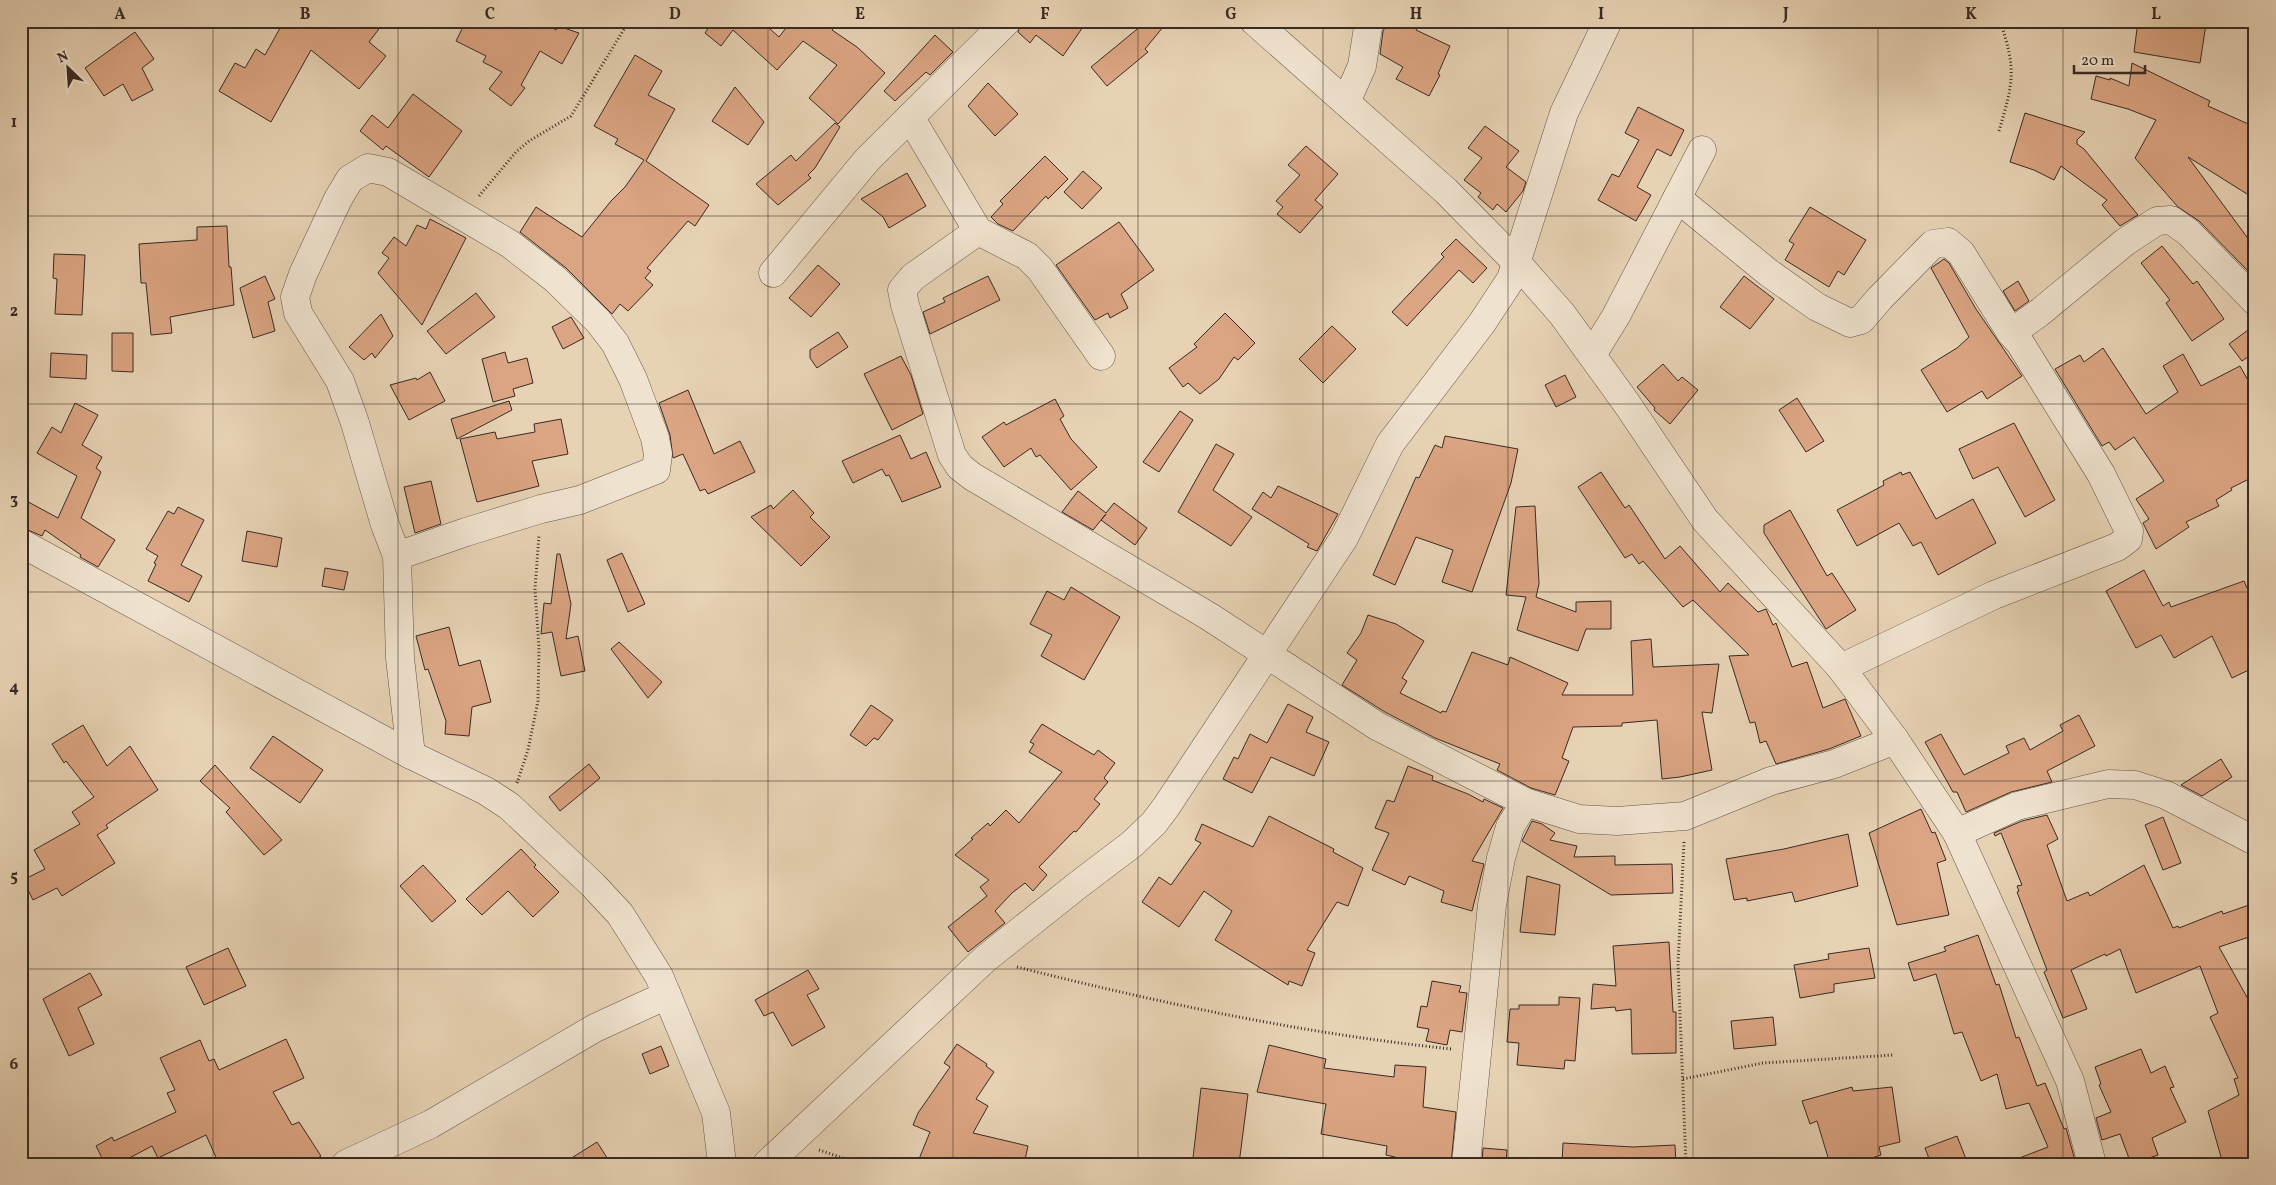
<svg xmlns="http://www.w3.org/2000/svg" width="2276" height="1185" viewBox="0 0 2276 1185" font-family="Vollkorn,serif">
	<rect width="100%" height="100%" fill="#e7d2b4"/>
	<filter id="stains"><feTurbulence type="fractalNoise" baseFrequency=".004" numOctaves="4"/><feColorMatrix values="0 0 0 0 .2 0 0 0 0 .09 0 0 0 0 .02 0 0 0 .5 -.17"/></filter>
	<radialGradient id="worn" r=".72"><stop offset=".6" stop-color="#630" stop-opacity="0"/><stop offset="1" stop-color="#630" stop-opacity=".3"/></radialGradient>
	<g fill="#dba482" stroke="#382b24">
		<polygon points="284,21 385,21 369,42 386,56 359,89 311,50 271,122 219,91 235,63 245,68 256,49 265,55"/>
		<polygon points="466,21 540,21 556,30 558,26 579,33 562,64 540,51 521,85 525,88 511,106 489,89 502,72 483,62 486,56 456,41"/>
		<polygon points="713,21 761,21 779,37 786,28 777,21 839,21 832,30 857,47 885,73 838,124 809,98 837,65 803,41 777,70 733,30 721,46 705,33"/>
		<polygon points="1022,21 1087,21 1063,56 1036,35 1030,43 1018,32"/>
		<polygon points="1147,21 1168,21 1145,49 1148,52 1107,86 1091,67"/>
		<polygon points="1389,21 1421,21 1416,30 1450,46 1438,74 1440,75 1429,96 1396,79 1403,67 1380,54 1383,31"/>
		<polygon points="2138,21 2189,21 2206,24 2200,63 2134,52"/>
		<polygon points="135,32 154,59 142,68 153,90 132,101 123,84 104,96 85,68"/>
		<polygon points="935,35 953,52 930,75 926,72 895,101 884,91"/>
		<polygon points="635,55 662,71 648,95 675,109 646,161 709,205 695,226 688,221 647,268 651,271 645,278 653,285 628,311 620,304 612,314 566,268 520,232 536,207 582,237 611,201 625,187 644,160 615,144 618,139 594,126"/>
		<polygon points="2132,63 2210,101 2208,106 2255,127 2255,199 2188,157 2255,248 2255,264 2247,270 2199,221 2178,207 2135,158 2156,120 2128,109 2091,99 2096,76 2110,80 2110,78 2129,86"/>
		<polygon points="988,83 1018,114 995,136 968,106"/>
		<polygon points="735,87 764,122 748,145 712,121"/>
		<polygon points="413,94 462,131 429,177 386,146 383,150 360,131 372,115 388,128"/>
		<polygon points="1638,107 1684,130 1671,156 1657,149 1637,187 1651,195 1636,221 1598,200 1612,174 1619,177 1639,140 1625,133"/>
		<polygon points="2025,113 2085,132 2077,140 2077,144 2084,149 2138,215 2120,226 2102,205 2107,200 2061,166 2054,180 2034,170 2010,162"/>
		<polygon points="835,123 840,127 815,168 808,175 811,178 778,205 756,184 791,155 796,161"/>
		<polygon points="1485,126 1519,151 1506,167 1526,182 1523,191 1506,212 1497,204 1493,210 1478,197 1481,193 1464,180 1482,158 1468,148"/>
		<polygon points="1306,146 1338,174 1315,200 1323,207 1300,233 1277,214 1283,207 1276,201 1300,175 1288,165"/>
		<polygon points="1045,156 1068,179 1048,199 1046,196 1013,231 998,224 991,217 1003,204 1000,201"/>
		<polygon points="1083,171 1102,188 1082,209 1064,192"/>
		<polygon points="907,173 926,206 889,228 883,217 861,199"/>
		<polygon points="1810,207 1866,240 1844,275 1838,271 1829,287 1785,260 1794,244 1789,241"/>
		<polygon points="430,219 466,238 422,325 378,273 389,258 382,253 394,237 406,246 417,225 426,229"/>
		<polygon points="1119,222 1154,270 1121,294 1128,308 1110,318 1108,313 1095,320 1056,265"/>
		<polygon points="227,226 229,267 231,267 234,305 170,317 172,333 151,335 146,283 141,283 139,244 197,240 197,227"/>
		<polygon points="1456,239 1487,268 1473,283 1459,270 1407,326 1392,312 1444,257 1441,254"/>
		<polygon points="2162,246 2193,284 2197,281 2224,319 2192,341 2166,303 2170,300 2141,263"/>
		<polygon points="54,254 85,255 82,315 55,314 57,279 53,278"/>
		<polygon points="1944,259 1949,263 1976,309 2022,376 1987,399 1982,391 1947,412 1921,370 1957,348 1969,337 1931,268"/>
		<polygon points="818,265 840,284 811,317 789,298"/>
		<polygon points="265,276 275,299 268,302 275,331 253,338 240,288"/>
		<polygon points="988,276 1000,300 930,334 923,312 945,302 943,298"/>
		<polygon points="1744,276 1774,299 1750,329 1720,307"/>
		<polygon points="2018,281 2029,301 2015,311 2003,291"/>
		<polygon points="476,293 495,317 446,354 427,331"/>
		<polygon points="1225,313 1255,343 1238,360 1234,357 1219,379 1200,394 1188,383 1183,387 1169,368 1197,347 1194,344"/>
		<polygon points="381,314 393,336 375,358 372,353 364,360 349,347"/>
		<polygon points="571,317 584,338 563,349 552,327"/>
		<polygon points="2255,325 2255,352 2242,361 2229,344"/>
		<polygon points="1332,326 1356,349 1323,383 1299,359"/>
		<polygon points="838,332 848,347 817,368 810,358 810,350"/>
		<polygon points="112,333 133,333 133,372 112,371"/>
		<polygon points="2103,348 2146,414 2178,392 2163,366 2183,354 2201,386 2240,366 2255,393 2255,476 2231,488 2232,490 2216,500 2219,506 2186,522 2189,527 2156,549 2143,523 2149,519 2136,499 2164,481 2134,437 2115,450 2109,442 2102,446 2055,369 2080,355 2084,362"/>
		<polygon points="505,352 508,363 527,358 533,383 513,389 515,396 493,402 482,359"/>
		<polygon points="51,353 87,355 86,379 50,377"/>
		<polygon points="901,356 911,375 923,414 892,430 864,374"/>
		<polygon points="1663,364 1678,381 1682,377 1698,390 1670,424 1654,410 1655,408 1637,387"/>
		<polygon points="430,372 445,401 409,420 390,385 416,378 417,380"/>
		<polygon points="1565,375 1576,397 1556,407 1545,385"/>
		<polygon points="688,390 714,454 740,441 755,472 708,494 705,489 700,491 683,454 673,458 670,435 659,403"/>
		<polygon points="1797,398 1824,441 1806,452 1779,410"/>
		<polygon points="1055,399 1064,416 1060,419 1071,439 1097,467 1071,490 1040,455 1036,457 1031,448 1004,467 982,437 1004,422 1006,425"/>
		<polygon points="509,401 512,410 457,439 451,419"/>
		<polygon points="75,403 98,415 82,445 102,457 96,468 101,472 81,518 115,540 98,567 80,557 81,555 45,530 42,536 21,527 21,498 58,518 77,476 37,453 52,427 61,433"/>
		<polygon points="1180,411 1193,420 1159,472 1143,462"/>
		<polygon points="561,419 568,454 532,461 539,486 477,502 460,439 495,432 497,439 535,432 534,424"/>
		<polygon points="2014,423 2055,500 2025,517 1998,467 1973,479 1959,449"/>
		<polygon points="900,435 911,459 926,452 941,487 902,502 889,475 886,476 882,469 853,483 842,461"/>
		<polygon points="1445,436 1518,449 1511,483 1472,592 1442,582 1453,550 1416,537 1395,585 1373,575 1416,477 1419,478 1435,445 1442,448"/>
		<polygon points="1216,444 1234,454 1213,490 1252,517 1231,546 1178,512"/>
		<polygon points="1601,472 1625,508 1629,505 1665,559 1680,546 1720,592 1728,583 1758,612 1766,609 1773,625 1776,623 1792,667 1807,662 1823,708 1845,699 1861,736 1829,749 1776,764 1766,741 1760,743 1755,722 1750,723 1729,656 1749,655 1693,600 1683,607 1643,561 1639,564 1632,554 1625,558 1578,487"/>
		<polygon points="1901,472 1902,475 1910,472 1936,519 1973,499 1996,543 1938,575 1921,542 1913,546 1899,523 1857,546 1837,510 1884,485 1883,481"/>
		<polygon points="431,481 441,524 415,533 404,487"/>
		<polygon points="1278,486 1338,514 1317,551 1307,547 1309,544 1252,509 1263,492 1271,498"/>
		<polygon points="793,490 814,513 810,517 830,537 801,566 751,517 771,505 773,509"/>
		<polygon points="1078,491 1106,513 1114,503 1147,528 1135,545 1101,520 1106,514 1093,530 1062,512"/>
		<polygon points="1535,506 1539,584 1536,597 1576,612 1576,602 1611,601 1611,629 1586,629 1578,651 1517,630 1526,597 1506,595 1516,507"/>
		<polygon points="178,507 204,520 181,565 202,576 189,602 148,581 156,564 154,563 158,556 146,549 168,511 174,514"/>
		<polygon points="1790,510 1827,576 1832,573 1856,610 1826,629 1764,533 1764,525"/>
		<polygon points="247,531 282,538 277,567 242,561"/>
		<polygon points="622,553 645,604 628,612 607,560"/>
		<polygon points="557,554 560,554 571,604 566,639 578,636 585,671 561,676 552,632 541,634 544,603 551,604"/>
		<polygon points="325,568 348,572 344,590 322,586"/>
		<polygon points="2144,570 2163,606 2169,602 2171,607 2244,581 2247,588 2255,585 2255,667 2232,678 2212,636 2174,658 2161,635 2136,648 2106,591"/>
		<polygon points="1071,587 1120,617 1084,680 1041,656 1052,635 1030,624 1047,591 1064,600"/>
		<polygon points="1368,615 1396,624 1424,641 1402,678 1407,681 1400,693 1441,713 1442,711 1446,712 1472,652 1508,665 1510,657 1568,683 1562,695 1633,695 1631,641 1651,639 1653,667 1719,664 1712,713 1702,712 1712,770 1680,777 1662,779 1657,720 1622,723 1622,726 1573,727 1562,758 1569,761 1555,795 1531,788 1497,770 1500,764 1435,738 1385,712 1342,685 1357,660 1347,653 1361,633"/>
		<polygon points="449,627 459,666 480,660 491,702 472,707 469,736 445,734 446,721 428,669 425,670 416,636"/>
		<polygon points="619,642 662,682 648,698 611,649"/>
		<polygon points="1288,704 1313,717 1306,732 1329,742 1314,776 1271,757 1252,793 1223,779 1234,757 1238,759 1250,734 1267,743"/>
		<polygon points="871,705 893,720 878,740 874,738 866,746 850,735"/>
		<polygon points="2079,715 2095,746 2047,771 2052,782 2011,792 1966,812 1957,792 1953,792 1925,742 1941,734 1964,775 2009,753 2006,746 2024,738 2030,750 2063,731 2060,725"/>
		<polygon points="1042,724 1094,755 1098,750 1115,763 1104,778 1108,782 1094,799 1100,804 1076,832 1074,831 1039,867 1047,875 1033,891 1025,883 1012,893 995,911 1005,923 968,952 948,927 987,896 980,887 989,880 955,855 973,839 971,838 988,823 990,826 1006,810 1019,823 1062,772 1029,752 1034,744 1030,742"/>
		<polygon points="83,725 107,766 130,746 158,790 106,825 108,828 97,835 115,863 62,896 57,888 33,900 23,880 45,869 34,850 80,824 72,812 94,797 66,761 64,763 52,744"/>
		<polygon points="273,736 323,770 300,803 250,768"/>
		<polygon points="2221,759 2232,777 2202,796 2181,785"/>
		<polygon points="589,764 600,778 560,811 549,797"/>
		<polygon points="215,765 282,840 264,855 226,812 230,808 200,781"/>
		<polygon points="1408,766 1433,776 1432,780 1468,794 1483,802 1484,799 1503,808 1472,861 1484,864 1472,911 1441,902 1444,891 1409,876 1405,885 1372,870 1389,833 1375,828 1387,800 1394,802"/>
		<polygon points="1921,809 1932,833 1935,832 1946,860 1937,863 1949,915 1897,925 1869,833"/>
		<polygon points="2047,815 2058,839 2047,845 2067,901 2088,892 2090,896 2144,865 2173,928 2178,926 2179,928 2222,911 2223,914 2255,903 2255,935 2219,947 2248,999 2255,996 2255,1131 2252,1131 2255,1141 2255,1164 2223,1164 2208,1111 2239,1095 2234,1079 2238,1078 2210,1017 2218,1013 2200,966 2136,993 2120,949 2106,956 2105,954 2071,970 2087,1009 2063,1018 2044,972 2047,970 2017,892 2019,891 2017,886 2022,885 2001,833 1995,836 1994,833 2022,821"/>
		<polygon points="1269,816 1334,849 1333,852 1363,868 1348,906 1337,902 1307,950 1315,953 1302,986 1289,981 1288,985 1215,940 1232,911 1204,891 1179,927 1142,902 1159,877 1171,885 1201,843 1195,840 1202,824 1253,847"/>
		<polygon points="2163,817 2181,863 2163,870 2145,825"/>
		<polygon points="1532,821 1542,824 1555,833 1550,840 1577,846 1574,857 1615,856 1615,865 1672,864 1673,893 1611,895 1522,841"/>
		<polygon points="1848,834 1858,886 1795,902 1792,892 1747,901 1747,898 1734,900 1726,859 1784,849"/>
		<polygon points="521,849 536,865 534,867 559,892 533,917 508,891 482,915 466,899"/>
		<polygon points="423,865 456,901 432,922 400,886"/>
		<polygon points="1527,876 1560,885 1555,935 1520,932"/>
		<polygon points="1978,935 1996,985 1999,984 2016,1038 2019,1037 2037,1086 2045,1083 2064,1129 2066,1128 2076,1164 2009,1164 2009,1162 2048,1147 2029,1103 2006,1109 1997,1074 1981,1081 1962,1032 1954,1034 1936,974 1914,981 1908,963 1946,951 1944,947"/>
		<polygon points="1669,942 1673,1012 1676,1012 1676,1053 1632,1054 1631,1009 1616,1011 1615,1007 1591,1009 1593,984 1616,986 1613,946"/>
		<polygon points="228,948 246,986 204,1005 186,967"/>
		<polygon points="1869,948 1875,978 1834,984 1834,992 1800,998 1794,965 1829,959 1828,954"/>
		<polygon points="808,970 819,989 807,995 825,1027 792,1046 773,1012 764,1016 755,1000"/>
		<polygon points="90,973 102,995 78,1008 94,1044 69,1056 43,999"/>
		<polygon points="1432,981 1461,986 1459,992 1467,993 1462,1032 1450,1030 1447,1045 1426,1041 1429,1029 1417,1027 1421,1006 1427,1007"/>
		<polygon points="1559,997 1580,998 1575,1061 1565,1060 1564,1069 1517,1065 1519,1043 1507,1042 1510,1009 1519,1009 1519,1005 1559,1005"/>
		<polygon points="1773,1017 1776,1045 1734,1049 1731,1021"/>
		<polygon points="286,1039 304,1078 273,1092 292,1125 299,1122 321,1156 309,1164 219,1164 206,1135 158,1158 152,1146 118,1164 105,1164 96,1146 112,1137 114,1141 176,1112 167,1093 175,1090 160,1058 200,1040 209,1061 214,1059 219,1070"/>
		<polygon points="957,1044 987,1064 986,1066 994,1072 976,1099 988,1106 973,1133 1028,1146 1024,1164 964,1164 947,1158 945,1164 917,1164 930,1132 913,1125 918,1113 950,1067 944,1063"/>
		<polygon points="1269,1045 1326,1059 1324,1068 1394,1077 1395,1065 1426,1067 1423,1107 1456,1112 1451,1164 1425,1164 1386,1155 1387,1146 1321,1134 1326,1104 1257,1092"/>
		<polygon points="661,1046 669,1066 650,1074 642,1054"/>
		<polygon points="2141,1049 2151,1073 2165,1066 2174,1087 2170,1088 2186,1122 2152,1138 2158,1155 2131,1164 2120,1134 2102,1140 2096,1118 2111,1112 2099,1085 2101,1084 2095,1067"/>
		<polygon points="1852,1087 1853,1091 1892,1087 1900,1142 1879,1147 1881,1155 1853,1164 1830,1164 1817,1121 1810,1124 1802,1101"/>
		<polygon points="1201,1088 1248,1094 1239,1164 1195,1164 1196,1159 1193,1158"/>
		<polygon points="1957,1136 1968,1164 1931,1164 1925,1148"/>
		<polygon points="597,1142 611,1164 562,1164"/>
		<polygon points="1563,1143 1633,1147 1675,1145 1676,1164 1562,1164"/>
		<polygon points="1483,1148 1507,1150 1506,1164 1482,1164"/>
	</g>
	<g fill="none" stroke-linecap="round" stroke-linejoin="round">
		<g stroke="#645548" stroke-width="29">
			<g id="minor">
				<polyline points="1254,21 1446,191 1517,263 1562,314 1627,404 1705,520 1841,668 1895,740 1957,833 2070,1081 2092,1164"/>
				<polyline points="1346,102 1362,66 1369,21"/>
				<polyline points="910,117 978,231 1027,256 1040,269 1101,356"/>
				<polyline points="1677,198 1769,273 1817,307 1850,323 1861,320 1880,298 1933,244 1948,242 1961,253 2011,333 2020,343 2101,474 2129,531 2128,539 2117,547 1994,595 1841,668"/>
				<polyline points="978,231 913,277 902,290 905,305 952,455 960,467 973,477 1210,617 1377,726 1525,802 1579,819 1617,821 1685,816 1771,781 1834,764 1895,740"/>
				<polyline points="773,273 867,160 1007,21"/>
				<polyline points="2011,333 2039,313 2125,242 2157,221 2171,220 2188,232 2255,301"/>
				<polyline points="1592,355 1616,316 1702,150"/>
				<polyline points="21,543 411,755 486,791 509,806 593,885 620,914 659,976 716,1113 722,1164"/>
				<polyline points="397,556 466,532 541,509 580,500 656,470 658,454 655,438 633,379 615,343 598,321 555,279 510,244 388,172 368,168 350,179 338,199 303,274 295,297 298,313 340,381 355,423 385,525 397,556 400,658 411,755"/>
				<polyline points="1957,833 2017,806 2108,784 2135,785 2166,795 2255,841"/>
				<polyline points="346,1164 431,1124 595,1028 667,995"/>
				<polyline points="767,1164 985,959 1078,885 1132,844 1154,823 1166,807 1344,538 1390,444 1482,323 1511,279 1564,113 1608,21"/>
				<polyline points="1466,1164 1492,905 1501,858 1510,827 1525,802"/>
			</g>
		</g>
		<g stroke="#382b24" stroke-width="3" stroke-dasharray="1 2.5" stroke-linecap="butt">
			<path d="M1999 131C2013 83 2017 70 2000 21"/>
			<polyline points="479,196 516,152 529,141 571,116 629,21"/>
			<polyline points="517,783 528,750 538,701 539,648 535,589 539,535"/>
			<polyline points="1684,842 1678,964 1686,1164"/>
			<path d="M1017 967C1160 1003 1305 1034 1452 1049"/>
			<polyline points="1683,1079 1763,1063 1893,1055"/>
			<polyline points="819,1150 861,1164"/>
		</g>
		<use href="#minor" stroke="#efe2ce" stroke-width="28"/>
	</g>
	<path fill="none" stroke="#382b24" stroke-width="1" stroke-opacity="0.55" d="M213 21V1164M398 21V1164M583 21V1164M768 21V1164M953 21V1164M1138 21V1164M1323 21V1164M1508 21V1164M1693 21V1164M1878 21V1164M2063 21V1164M21 216H2255M21 404H2255M21 592H2255M21 781H2255M21 969H2255"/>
	<rect width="2276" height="1185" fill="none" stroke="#e7d2b4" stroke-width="55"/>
	<g transform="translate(68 68) rotate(335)" stroke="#efe2ce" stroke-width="4" paint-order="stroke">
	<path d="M0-4L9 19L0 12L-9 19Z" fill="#382b24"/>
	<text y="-8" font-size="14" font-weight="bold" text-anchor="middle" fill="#382b24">N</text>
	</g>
	<path d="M2074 65v8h71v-8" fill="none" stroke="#382b24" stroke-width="2.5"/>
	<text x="2081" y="65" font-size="15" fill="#382b24" stroke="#efe2ce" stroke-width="4" paint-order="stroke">20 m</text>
	<rect x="28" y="28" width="2220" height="1130" fill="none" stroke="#382b24" stroke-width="2"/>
	<g font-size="16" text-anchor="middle" font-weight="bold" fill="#382b24">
		<text x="120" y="19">A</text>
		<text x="305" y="19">B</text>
		<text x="490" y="19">C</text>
		<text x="675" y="19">D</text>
		<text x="860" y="19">E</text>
		<text x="1045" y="19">F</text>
		<text x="1231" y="19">G</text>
		<text x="1416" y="19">H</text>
		<text x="1601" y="19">I</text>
		<text x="1786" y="19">J</text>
		<text x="1971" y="19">K</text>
		<text x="2156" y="19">L</text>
		<text x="14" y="127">1</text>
		<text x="14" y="316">2</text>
		<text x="14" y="504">3</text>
		<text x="14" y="692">4</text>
		<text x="14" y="881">5</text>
		<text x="14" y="1069">6</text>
	</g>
	<rect width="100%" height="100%" filter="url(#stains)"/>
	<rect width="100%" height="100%" fill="url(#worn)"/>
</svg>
